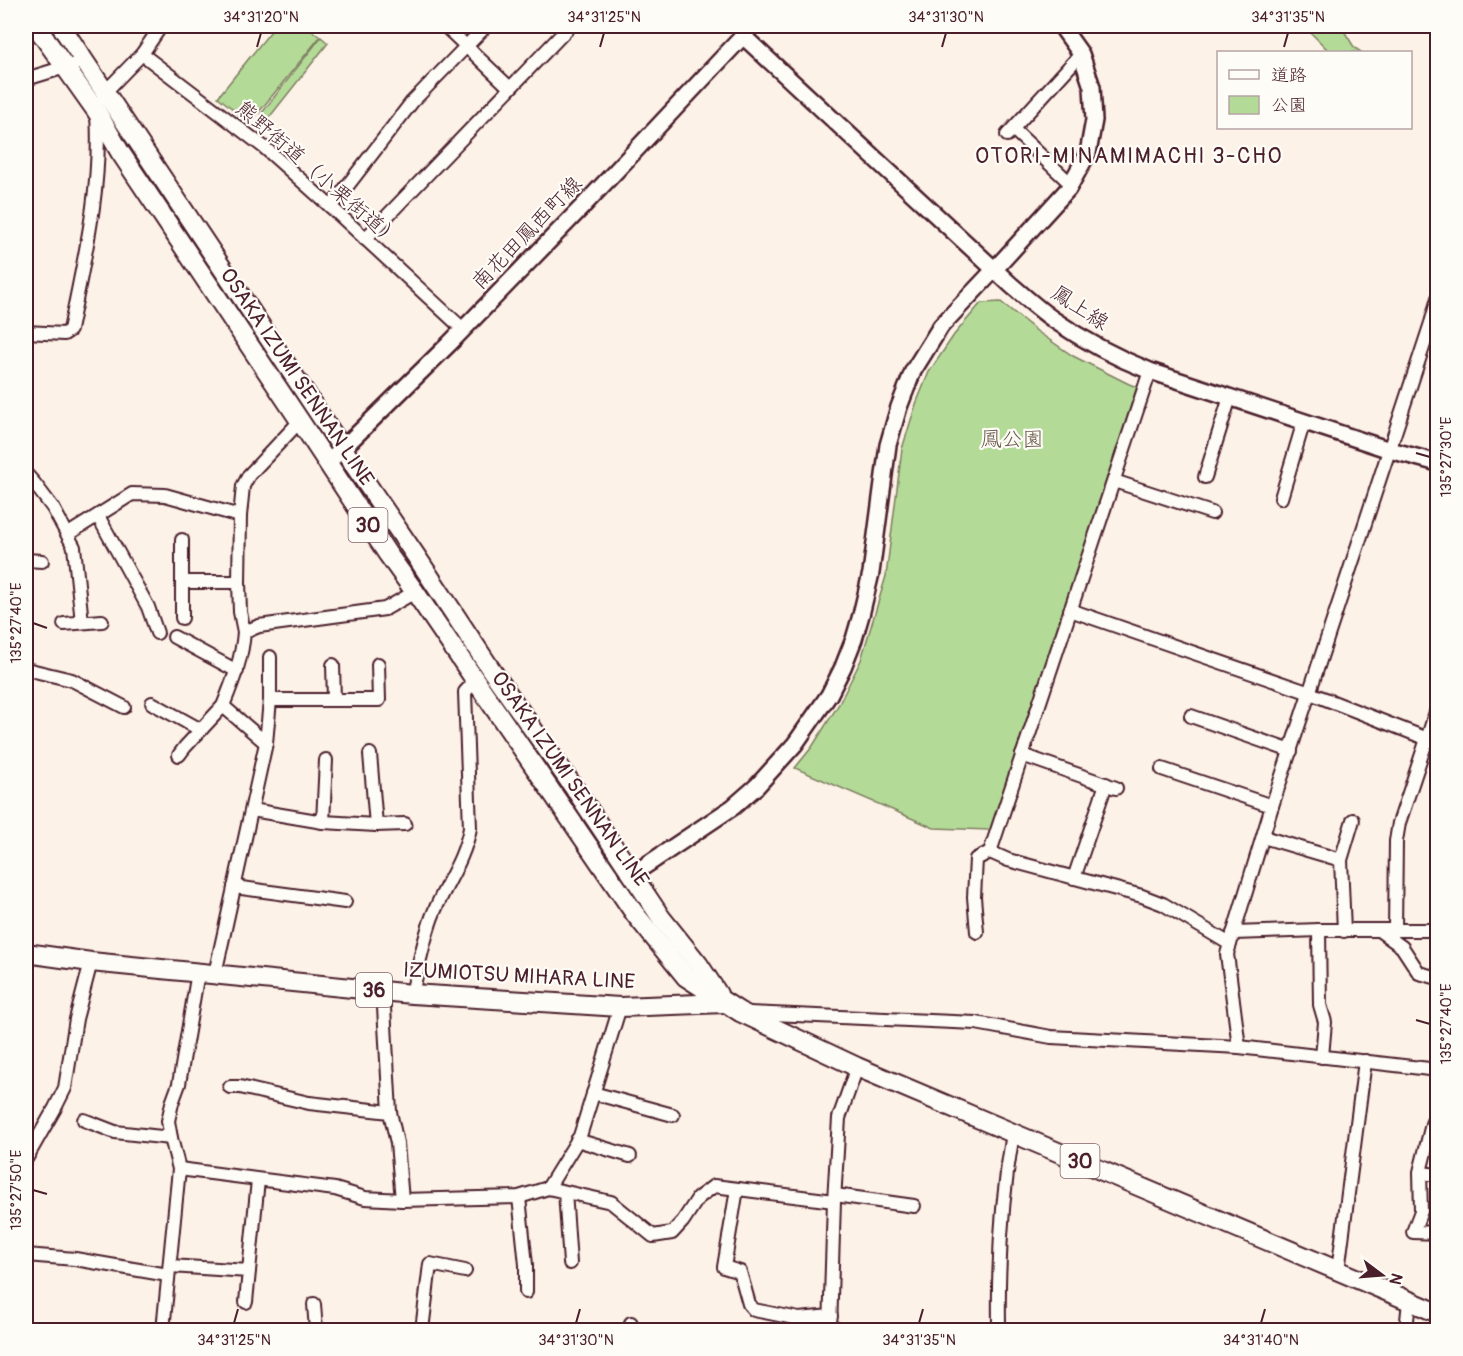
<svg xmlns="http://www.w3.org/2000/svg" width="1463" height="1356" viewBox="0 0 1463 1356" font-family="Pangolin,'Klee One',sans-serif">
	<rect width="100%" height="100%" fill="#fdf2e7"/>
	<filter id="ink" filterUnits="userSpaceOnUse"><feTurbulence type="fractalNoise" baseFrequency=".0167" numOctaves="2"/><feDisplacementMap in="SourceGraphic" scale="12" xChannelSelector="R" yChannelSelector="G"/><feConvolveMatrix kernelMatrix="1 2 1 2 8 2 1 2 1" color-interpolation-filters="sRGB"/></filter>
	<g filter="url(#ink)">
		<g fill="#b3db97" stroke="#7e7d61" stroke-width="1.5">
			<polygon points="275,26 306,26 320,37 250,123 218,97"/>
			<polygon points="1304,26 1341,26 1354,47 1361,52 1330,52"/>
			<polygon points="321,37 328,43 268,119 261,114"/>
			<polygon points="1001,302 1038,332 1073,356 1129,384 1137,387 1017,754 990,830 934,828 795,768 812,747 839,704 861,660 886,576 902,449 916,404 929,372 954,335 981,303"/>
		</g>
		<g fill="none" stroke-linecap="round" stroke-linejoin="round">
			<g stroke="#4a1f2b" stroke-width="16">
				<g id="minor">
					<polyline points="445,26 510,88"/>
					<polyline points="142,54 265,148 331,207 463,329"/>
					<polyline points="26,79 85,61"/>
					<polyline points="102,99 106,91 142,54 161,26"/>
					<polyline points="1013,129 1071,184"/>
					<polyline points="1007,135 1081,54"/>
					<polyline points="331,207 412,102 486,26"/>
					<polyline points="365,239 570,26"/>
					<path d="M26 332 64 334 70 330C84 259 102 188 97 115"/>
					<polyline points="26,474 34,483 53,508 74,547 82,622"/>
					<polyline points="1205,477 1230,397"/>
					<polyline points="1114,481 1212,513"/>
					<polyline points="1281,498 1304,421"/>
					<polyline points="98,516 148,607 157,633"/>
					<polyline points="73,531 132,494 165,495 240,516"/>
					<polyline points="182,540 182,618"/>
					<polyline points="26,560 42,561"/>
					<polyline points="182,582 239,582"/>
					<polyline points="1070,610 1310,693 1438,743"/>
					<polyline points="64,624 102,621"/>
					<polyline points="244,632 240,612 239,582 240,516 243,486 249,475 300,421"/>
					<polyline points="174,637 237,671"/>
					<polyline points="333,665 334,699"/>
					<polyline points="26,669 72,680 124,707"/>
					<polyline points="270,700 379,700 378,664"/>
					<polyline points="152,703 201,730"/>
					<polyline points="1191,716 1291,751"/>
					<polyline points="266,743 270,700 270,657"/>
					<polyline points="370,754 376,825"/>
					<polyline points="179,755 185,747 223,706"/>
					<polyline points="1022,755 1116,788"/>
					<polyline points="1162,769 1272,806"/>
					<polyline points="252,810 323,822 376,825 405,824"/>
					<polyline points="323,822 326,760"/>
					<polyline points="1263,837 1341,860"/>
					<polyline points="990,852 1008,860 1142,896 1163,904 1230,944"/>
					<polyline points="1074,878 1106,784"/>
					<polyline points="234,887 345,902"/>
					<polyline points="1319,930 1320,1005 1325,1022 1322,1057"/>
					<polyline points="1395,930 1396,841 1399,823 1438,706"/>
					<polyline points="1344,931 1341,860 1353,820"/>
					<polyline points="1380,931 1402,947 1419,973 1438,978"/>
					<polyline points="977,932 974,897 976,859 990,852 1150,371"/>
					<polyline points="1233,933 1319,930 1438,930"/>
					<path d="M215 974 266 743 223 706C233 681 242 659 244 632L259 626 385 609 415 592"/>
					<polyline points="383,990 390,1112 397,1143 402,1200"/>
					<path d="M412 994C418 968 423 942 432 917 444 886 464 861 470 828L465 692 475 681"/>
					<polyline points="749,1013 976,1023 1051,1037 1239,1047 1438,1070"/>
					<polyline points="1239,1047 1227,954 1272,806 1431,323 1438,298"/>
					<polyline points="230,1087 240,1087 309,1103 390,1112"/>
					<polyline points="593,1093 673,1115"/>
					<polyline points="1438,1110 1432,1124 1420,1172 1421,1211 1413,1232 1438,1233"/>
					<polyline points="84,1120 115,1132 171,1138"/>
					<polyline points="577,1140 630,1156"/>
					<polyline points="26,1159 55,1108 65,1088 76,1019 91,962"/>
					<polyline points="179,1169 335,1189 365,1198 402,1200 519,1197 548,1188 611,1202 653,1236 672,1233 683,1221 698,1198 714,1186 834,1201"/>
					<polyline points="1421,1173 1438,1175"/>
					<polyline points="548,1188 580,1136 620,1007"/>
					<polyline points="737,1189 724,1267 740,1272 749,1304 754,1310 799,1319 831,1316"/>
					<polyline points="565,1192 570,1263"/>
					<polyline points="835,1195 914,1206"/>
					<polyline points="519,1197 526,1265 526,1292"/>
					<polyline points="26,1255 75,1259 168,1275"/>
					<polyline points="170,1266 249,1271 246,1302"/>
					<polyline points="249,1271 258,1180"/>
					<polyline points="1338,1271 1365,1061"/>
					<polyline points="314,1304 316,1330"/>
					<path d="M999 1324C998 1260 1002 1195 1013 1133"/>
					<polyline points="163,1330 179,1169 171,1138 168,1121 172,1103 179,1084 198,972"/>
					<polyline points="422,1330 430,1264 465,1271"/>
					<polyline points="630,1330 631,1323"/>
					<polyline points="830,1330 834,1201 839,1118 857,1067"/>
					<polyline points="1406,1330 1409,1301"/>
				</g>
			</g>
			<g stroke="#4a1f2b" stroke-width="20">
				<g id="tertiary">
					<path d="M743 36 1010 284C1024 296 1038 309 1054 320 1083 340 1117 358 1150 371L1390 450 1438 463"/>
					<polyline points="334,457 449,344 583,206 743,36 751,26"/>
					<polyline points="633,874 733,807 757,786 795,744 829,695 843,667 854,639 861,615 871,573 888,445 899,407 913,371 941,326 994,270 1068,189 1088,153 1094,120 1092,87 1081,54 1061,26"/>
				</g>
			</g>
			<g stroke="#4a1f2b" stroke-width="22">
				<g id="primary">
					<polyline points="36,26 97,112 120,152 300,421 387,553 415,592 635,914 686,977 740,1012 857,1067 1438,1313"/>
					<polyline points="61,26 326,424 416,556 492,671 575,789 662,919 699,965 718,994"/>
					<polyline points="26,953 91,962 412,994 620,1007 725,1003"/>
				</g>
			</g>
			<use href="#minor" stroke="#fdfcf7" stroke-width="12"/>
			<use href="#tertiary" stroke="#fdfcf7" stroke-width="15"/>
			<use href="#primary" stroke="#fdfcf7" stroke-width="18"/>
		</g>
	</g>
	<path fill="none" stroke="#4a1f2b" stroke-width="2" d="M257 47 261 33M600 47 604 33M942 47 946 33M1284 47 1288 33M1416 453 1430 457M33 623 47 628M1416 1020 1430 1024M33 1190 47 1194M234 1323 238 1309M576 1323 580 1309M919 1323 923 1309M1261 1323 1265 1309"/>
	<g text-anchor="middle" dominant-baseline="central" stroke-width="4.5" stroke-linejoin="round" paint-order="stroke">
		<g fill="#fdfcf7" stroke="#806168" stroke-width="1.5">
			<rect x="348.5" y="508" width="39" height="34" rx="4.5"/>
			<rect x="356" y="973" width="36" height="34" rx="4.5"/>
			<rect x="1060.5" y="1144" width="39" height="34" rx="4.5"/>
		</g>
		<g font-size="20" font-weight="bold" fill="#4a1f2b">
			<text x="368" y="525">30</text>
			<text x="374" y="990">36</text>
			<text x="1080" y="1161">30</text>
		</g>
		<g font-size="21" fill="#4a1f2b" stroke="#fdfcf7">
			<text transform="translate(318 174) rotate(41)">熊野街道（小栗街道）</text>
			<text transform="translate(527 233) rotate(-46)">南花田鳳西町線</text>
			<text transform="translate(1080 308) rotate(33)">鳳上線</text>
			<text transform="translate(297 377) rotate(56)">OSAKA IZUMI SENNAN LINE</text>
			<text transform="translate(570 779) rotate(55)">OSAKA IZUMI SENNAN LINE</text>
			<text transform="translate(519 976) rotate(3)">IZUMIOTSU MIHARA LINE</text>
		</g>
		<g font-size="21" fill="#6a574b" stroke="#fdfcf7">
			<text x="1012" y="439">鳳公園</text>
		</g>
		<g font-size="22" letter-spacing="1.5" fill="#4a1f2b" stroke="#fdfcf7">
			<text x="1129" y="156">OTORI-MINAMIMACHI 3-CHO</text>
		</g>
	</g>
	<rect width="1463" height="1356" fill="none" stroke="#fdfcf7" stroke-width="66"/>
	<rect x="1217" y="51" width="195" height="78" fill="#fdfcf7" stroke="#b5a4a5" stroke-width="1.5"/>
	<rect x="1229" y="70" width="30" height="9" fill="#fdfcf7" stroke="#b5a4a5" stroke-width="1.5"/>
	<text x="1271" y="81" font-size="18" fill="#4a1f2b">道路</text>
	<rect x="1229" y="96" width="30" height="18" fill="#b3db97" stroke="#b5a4a5" stroke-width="1.5"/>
	<text x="1271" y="111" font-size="18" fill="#4a1f2b">公園</text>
	<g transform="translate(1382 1275) rotate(106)" stroke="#fdfcf7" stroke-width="4.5" paint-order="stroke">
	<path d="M0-4.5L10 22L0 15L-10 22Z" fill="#4a1f2b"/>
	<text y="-9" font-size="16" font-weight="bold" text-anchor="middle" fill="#4a1f2b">N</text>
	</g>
	<rect x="33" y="33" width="1397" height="1290" fill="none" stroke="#4a1f2b" stroke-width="2"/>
	<g font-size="15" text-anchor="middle" fill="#4a1f2b">
		<text x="261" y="22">34°31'20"N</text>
		<text x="604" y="22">34°31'25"N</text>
		<text x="946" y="22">34°31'30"N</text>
		<text x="1288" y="22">34°31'35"N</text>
		<text transform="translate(1446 457) rotate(-90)" y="5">135°27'30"E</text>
		<text transform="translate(16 623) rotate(-90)" y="5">135°27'40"E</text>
		<text transform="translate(1446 1024) rotate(-90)" y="5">135°27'40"E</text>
		<text transform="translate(16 1190) rotate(-90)" y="5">135°27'50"E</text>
		<text x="234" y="1345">34°31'25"N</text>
		<text x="576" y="1345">34°31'30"N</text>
		<text x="919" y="1345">34°31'35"N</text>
		<text x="1261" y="1345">34°31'40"N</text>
	</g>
</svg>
